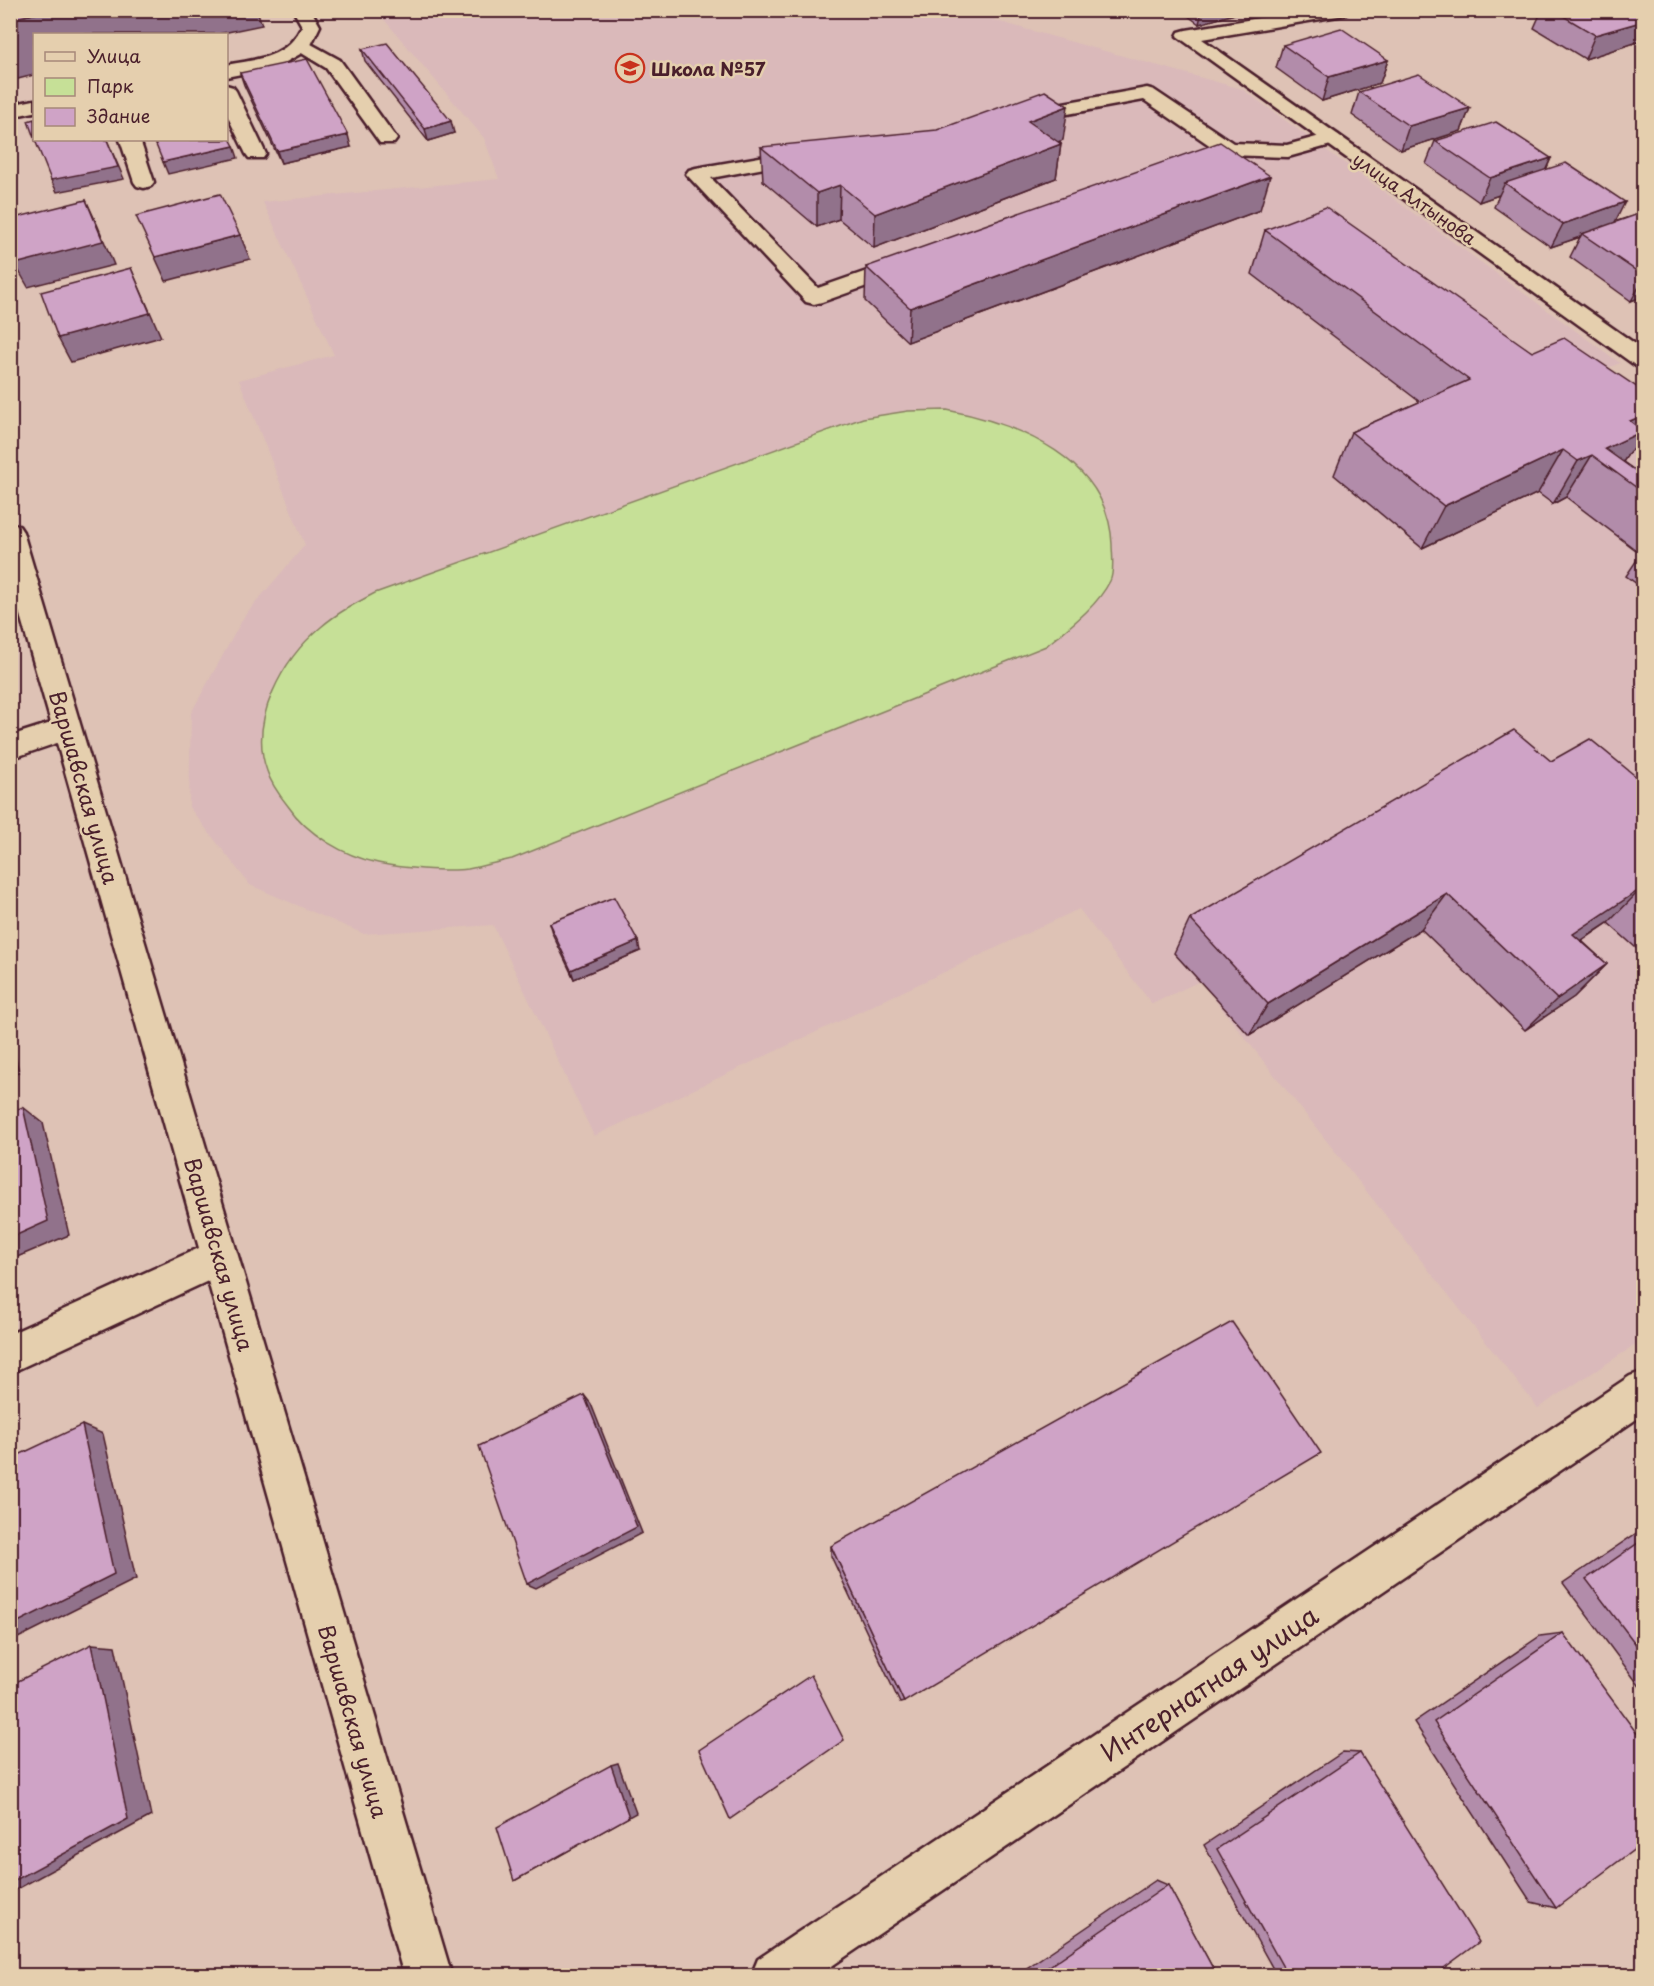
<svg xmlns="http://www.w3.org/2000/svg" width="1654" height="1986" viewBox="0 0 1654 1986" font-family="'Playpen Sans',sans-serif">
	<rect width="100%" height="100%" fill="#dec2b5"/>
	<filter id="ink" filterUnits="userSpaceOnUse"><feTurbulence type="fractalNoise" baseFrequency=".0167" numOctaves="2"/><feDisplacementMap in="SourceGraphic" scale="12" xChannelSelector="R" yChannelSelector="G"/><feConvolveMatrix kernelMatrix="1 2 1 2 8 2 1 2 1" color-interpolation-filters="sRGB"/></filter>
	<g filter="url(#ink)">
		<polygon fill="#dab9ba" points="377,11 1020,11 993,20 1242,89 1620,363 1596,373 1643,409 1643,1340 1538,1408 1200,981 1152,1004 1079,909 594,1136 493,925 364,934 250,885 189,807 191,713 245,615 305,545 239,380 334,355 263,202 499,179 484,138"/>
		<path fill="#c6e097" stroke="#888061" stroke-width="1.5" d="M947 410C1019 424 1108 459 1112 544 1112 555 1115 571 1110 581 1096 608 1069 627 1046 646L512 859C498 862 483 866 468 869 447 872 399 868 378 863 344 856 307 834 288 806 280 796 271 784 267 771 248 720 283 659 321 627 337 613 356 603 375 593L863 418 908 411Z"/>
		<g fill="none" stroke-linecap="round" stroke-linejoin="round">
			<g stroke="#4a1f2b" stroke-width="5">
				<g id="lane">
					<polygon points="302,39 340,60 397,139 394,143 380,143 326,68 295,49 293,45 295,41"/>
					<polygon points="226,85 233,87 236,91 266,154 263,158 249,158 246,154 226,113"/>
					<polygon points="1147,88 1154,90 1233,143 1287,145 1331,133 1338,135 1341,139 1338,143 1288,157 1228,155 1221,153 1144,100 1024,122 1017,120 1014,116 1017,112 1024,110"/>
					<polygon points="120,140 140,140 154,182 151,186 144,188 137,186 134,182"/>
					<polygon points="805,149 812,151 815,155 812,159 711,178 818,288 907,257 915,259 918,264 915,269 822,302 814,304 806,302 686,174 689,170 696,168"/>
				</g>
			</g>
			<g stroke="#4a1f2b" stroke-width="5">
				<g id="street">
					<path d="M293 10H311L320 26 309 49 277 67 226 77V65C258 59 287 58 302 26Z"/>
					<polygon points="1308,10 1353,10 1344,15 1202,39 1644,350 1644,368 1636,366 1177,36 1179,32 1186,30"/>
					<polygon points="34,100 34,112 10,117 10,105"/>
					<polygon points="10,523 19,526 23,532 452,1976 404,1976 208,1281 10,1373 10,1334 199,1248 57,743 10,759 10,736 51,723 10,580"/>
					<polygon points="1644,1371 1644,1414 817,1976 751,1976 758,1959 1630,1376"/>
				</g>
			</g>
			<use href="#lane" fill="#e5cfae" fill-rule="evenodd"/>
			<use href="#street" fill="#e5cfae" fill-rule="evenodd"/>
		</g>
		<g fill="#b28caa" stroke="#4a1f2b" stroke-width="1.5">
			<polygon points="1180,10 1249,10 1199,24"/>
			<polygon points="1542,10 1633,10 1644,16 1644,30 1638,42 1585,59 1534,28"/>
			<polygon points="1283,45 1388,60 1380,83 1322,101 1276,68"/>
			<polygon points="362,49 454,133 428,141 365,61"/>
			<polygon points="240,73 351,147 281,163 244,85"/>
			<polygon points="1359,92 1470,108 1461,131 1401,150 1352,115"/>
			<polygon points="1063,140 1058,142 1061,144 1056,178 874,248 839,219 817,227 763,181 761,147"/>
			<polygon points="1435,141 1551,158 1546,170 1614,222 1644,212 1644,296 1631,301 1570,257 1580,237 1551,247 1494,207 1499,195 1479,202 1426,164"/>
			<polygon points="1260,210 908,342 865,301 866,267"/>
			<polygon points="1265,230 1532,352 1644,392 1644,437 1636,448 1630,451 1623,462 1644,477 1644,589 1626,576 1641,554 1566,497 1553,504 1538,493 1422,548 1334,475 1351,432 1420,402 1252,274"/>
			<polygon points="1551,761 1644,783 1644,955 1608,923 1582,941 1607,964 1574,997 1525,1030 1421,929 1249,1035 1174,953 1190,919"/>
			<polygon points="549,923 640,951 574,979 552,933"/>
			<polygon points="1644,1528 1644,1692 1563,1583"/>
			<polygon points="831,1546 904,1702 900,1703 831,1556"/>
			<polygon points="1563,1633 1556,1908 1531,1902 1414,1722 1540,1636"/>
			<polygon points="1343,1752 1360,1753 1433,1976 1277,1976 1204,1845"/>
			<polygon points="1156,1880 1168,1885 1217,1976 1015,1976"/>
		</g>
		<g fill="#91728b" stroke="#4a1f2b" stroke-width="1.5">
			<polygon points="52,10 257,10 262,25 218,34 34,34 34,75 10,81 10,19"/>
			<polygon points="1202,10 1249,10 1199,24"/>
			<polygon points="1644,21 1644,30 1638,42 1585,59 1595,35"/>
			<polygon points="1388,60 1380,83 1322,101 1329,77"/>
			<polygon points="1068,106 1063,140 1023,155 1028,121"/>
			<polygon points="1470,108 1461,131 1401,150 1409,126"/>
			<polygon points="451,121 454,133 428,141 425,129"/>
			<polygon points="348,135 351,147 281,163 277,151"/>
			<polygon points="107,140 124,179 57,192 51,180"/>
			<polygon points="1061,144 1056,178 874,248 875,214"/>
			<polygon points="234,146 238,158 168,174 163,162"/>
			<polygon points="1551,158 1540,182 1505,183 1499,195 1479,202 1490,178"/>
			<polygon points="1270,176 1260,210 908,342 910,308"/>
			<polygon points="840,185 839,219 817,227 817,193"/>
			<polygon points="86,200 97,224 114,265 28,287 15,264"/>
			<polygon points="1625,202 1613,226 1582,234 1580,237 1551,247 1563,224"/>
			<polygon points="240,235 250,259 166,281 155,257"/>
			<polygon points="131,268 161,337 71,362 58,338"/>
			<polygon points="1644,278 1644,296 1631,301"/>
			<polygon points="1644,415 1644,437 1636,448 1630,451 1616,473 1603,464 1605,449 1630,421"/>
			<polygon points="1563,450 1538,493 1422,548 1444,506"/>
			<polygon points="1592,455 1566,497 1553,504 1578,461"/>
			<polygon points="1642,888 1608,923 1541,967 1573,934"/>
			<polygon points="1447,894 1421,929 1249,1035 1268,1004"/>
			<polygon points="638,941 640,951 574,979 571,970"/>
			<polygon points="1607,964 1574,997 1525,1030 1557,999"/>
			<polygon points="10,1034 19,1072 10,1075"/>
			<polygon points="23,1107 43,1123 69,1235 10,1260 10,1238"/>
			<polygon points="584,1395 591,1404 642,1533 536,1588 527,1584"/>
			<polygon points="82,1425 103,1434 136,1579 10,1642 10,1626"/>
			<polygon points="92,1644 115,1646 151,1816 10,1893 10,1883"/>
			<polygon points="618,1763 636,1813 514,1881 611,1765"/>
		</g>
		<g fill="#cfa3c6" stroke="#4a1f2b" stroke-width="1.5">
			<polygon points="10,10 52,10 10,19"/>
			<polygon points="1553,10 1633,10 1644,16 1644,21 1595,35"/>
			<polygon points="1341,28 1388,60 1329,77 1283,45"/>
			<polygon points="387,43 451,121 425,129 362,49"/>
			<polygon points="307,59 348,135 277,151 240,73"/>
			<polygon points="1419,74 1470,108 1409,126 1359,92"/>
			<polygon points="1045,91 1068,106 1028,121 1061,144 875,214 840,185 817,193 761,147 937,130"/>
			<polygon points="34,119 34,138 28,121"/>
			<polygon points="1496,122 1551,158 1490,178 1435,141"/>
			<polygon points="226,131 234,146 163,162 154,140 226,140"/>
			<polygon points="35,140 107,140 118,167 51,180"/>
			<polygon points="1220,142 1270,176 910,308 866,267"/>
			<polygon points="1566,163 1625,202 1563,224 1505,183"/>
			<polygon points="220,194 240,235 155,257 136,216"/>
			<polygon points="86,200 103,241 15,264 10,252 10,219"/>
			<polygon points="1326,207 1532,352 1564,338 1644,392 1644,415 1630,421 1643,431 1605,449 1644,477 1644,493 1592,455 1578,461 1563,450 1444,506 1351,432 1469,380 1265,230"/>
			<polygon points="1644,212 1644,276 1582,234"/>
			<polygon points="131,268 150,313 58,338 41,292"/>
			<polygon points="1514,730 1551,761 1590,739 1644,783 1644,889 1642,888 1573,934 1607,964 1557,999 1447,894 1268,1004 1190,919"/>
			<polygon points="614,897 638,941 571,970 549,923"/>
			<polygon points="23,1107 48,1221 10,1238 10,1112"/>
			<polygon points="1232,1322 1321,1453 904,1702 831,1546"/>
			<polygon points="584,1395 637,1527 527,1584 479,1446"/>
			<polygon points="82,1425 114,1574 10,1626 10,1459"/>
			<polygon points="1644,1539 1644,1655 1586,1579"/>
			<polygon points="1563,1633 1644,1743 1644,1842 1556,1908 1434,1722"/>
			<polygon points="92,1644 128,1819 10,1883 10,1685"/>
			<polygon points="811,1675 844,1740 730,1819 699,1750"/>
			<polygon points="1360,1753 1479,1942 1433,1976 1288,1976 1217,1849"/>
			<polygon points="611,1765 629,1817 514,1881 497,1827"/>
			<polygon points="1168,1885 1217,1976 1035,1976"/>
		</g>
	</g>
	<defs>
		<g id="school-ring" transform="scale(1.5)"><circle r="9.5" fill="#e5cfae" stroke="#c8321e" stroke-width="1.5"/><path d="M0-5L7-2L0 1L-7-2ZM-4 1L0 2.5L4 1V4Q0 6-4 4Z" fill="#c8321e"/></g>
	</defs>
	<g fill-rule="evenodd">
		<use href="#school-ring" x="630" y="68"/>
	</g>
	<g text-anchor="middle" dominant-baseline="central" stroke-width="5" stroke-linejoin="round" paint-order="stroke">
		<g font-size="18" font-weight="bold" fill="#4a1f2b" stroke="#e5cfae" text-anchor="start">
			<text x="651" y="68">Школа №57</text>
		</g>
		<g font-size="18" fill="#4a1f2b" stroke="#e5cfae">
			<text transform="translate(1415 198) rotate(35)">улица Алтынова</text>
		</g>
		<g font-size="21" fill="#4a1f2b" stroke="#e5cfae">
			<text transform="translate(85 787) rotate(74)">Варшавская улица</text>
			<text transform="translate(220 1254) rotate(74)">Варшавская улица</text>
			<text transform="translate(354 1721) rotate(74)">Варшавская улица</text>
		</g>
		<g font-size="26" fill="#4a1f2b" stroke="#e5cfae">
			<text transform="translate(1209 1683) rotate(-34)">Интернатная улица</text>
		</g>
	</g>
	<rect width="1654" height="1986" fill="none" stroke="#e5cfae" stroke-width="36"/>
	<rect x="18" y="18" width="1618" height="1950" fill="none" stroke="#4a1f2b" stroke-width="2" filter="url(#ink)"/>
	<rect x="33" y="33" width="195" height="108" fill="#e5cfae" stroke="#a7897a" stroke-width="1.5"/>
	<rect x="45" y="52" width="30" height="9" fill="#e5cfae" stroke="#a7897a" stroke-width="1.5"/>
	<text x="87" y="63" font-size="18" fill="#4a1f2b">Улица</text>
	<rect x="45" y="78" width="30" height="18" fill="#c6e097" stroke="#a7897a" stroke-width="1.5"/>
	<text x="87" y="93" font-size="18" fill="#4a1f2b">Парк</text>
	<rect x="45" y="108" width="30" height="18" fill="#cfa3c6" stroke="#a7897a" stroke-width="1.5"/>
	<text x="87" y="123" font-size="18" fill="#4a1f2b">Здание</text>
</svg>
